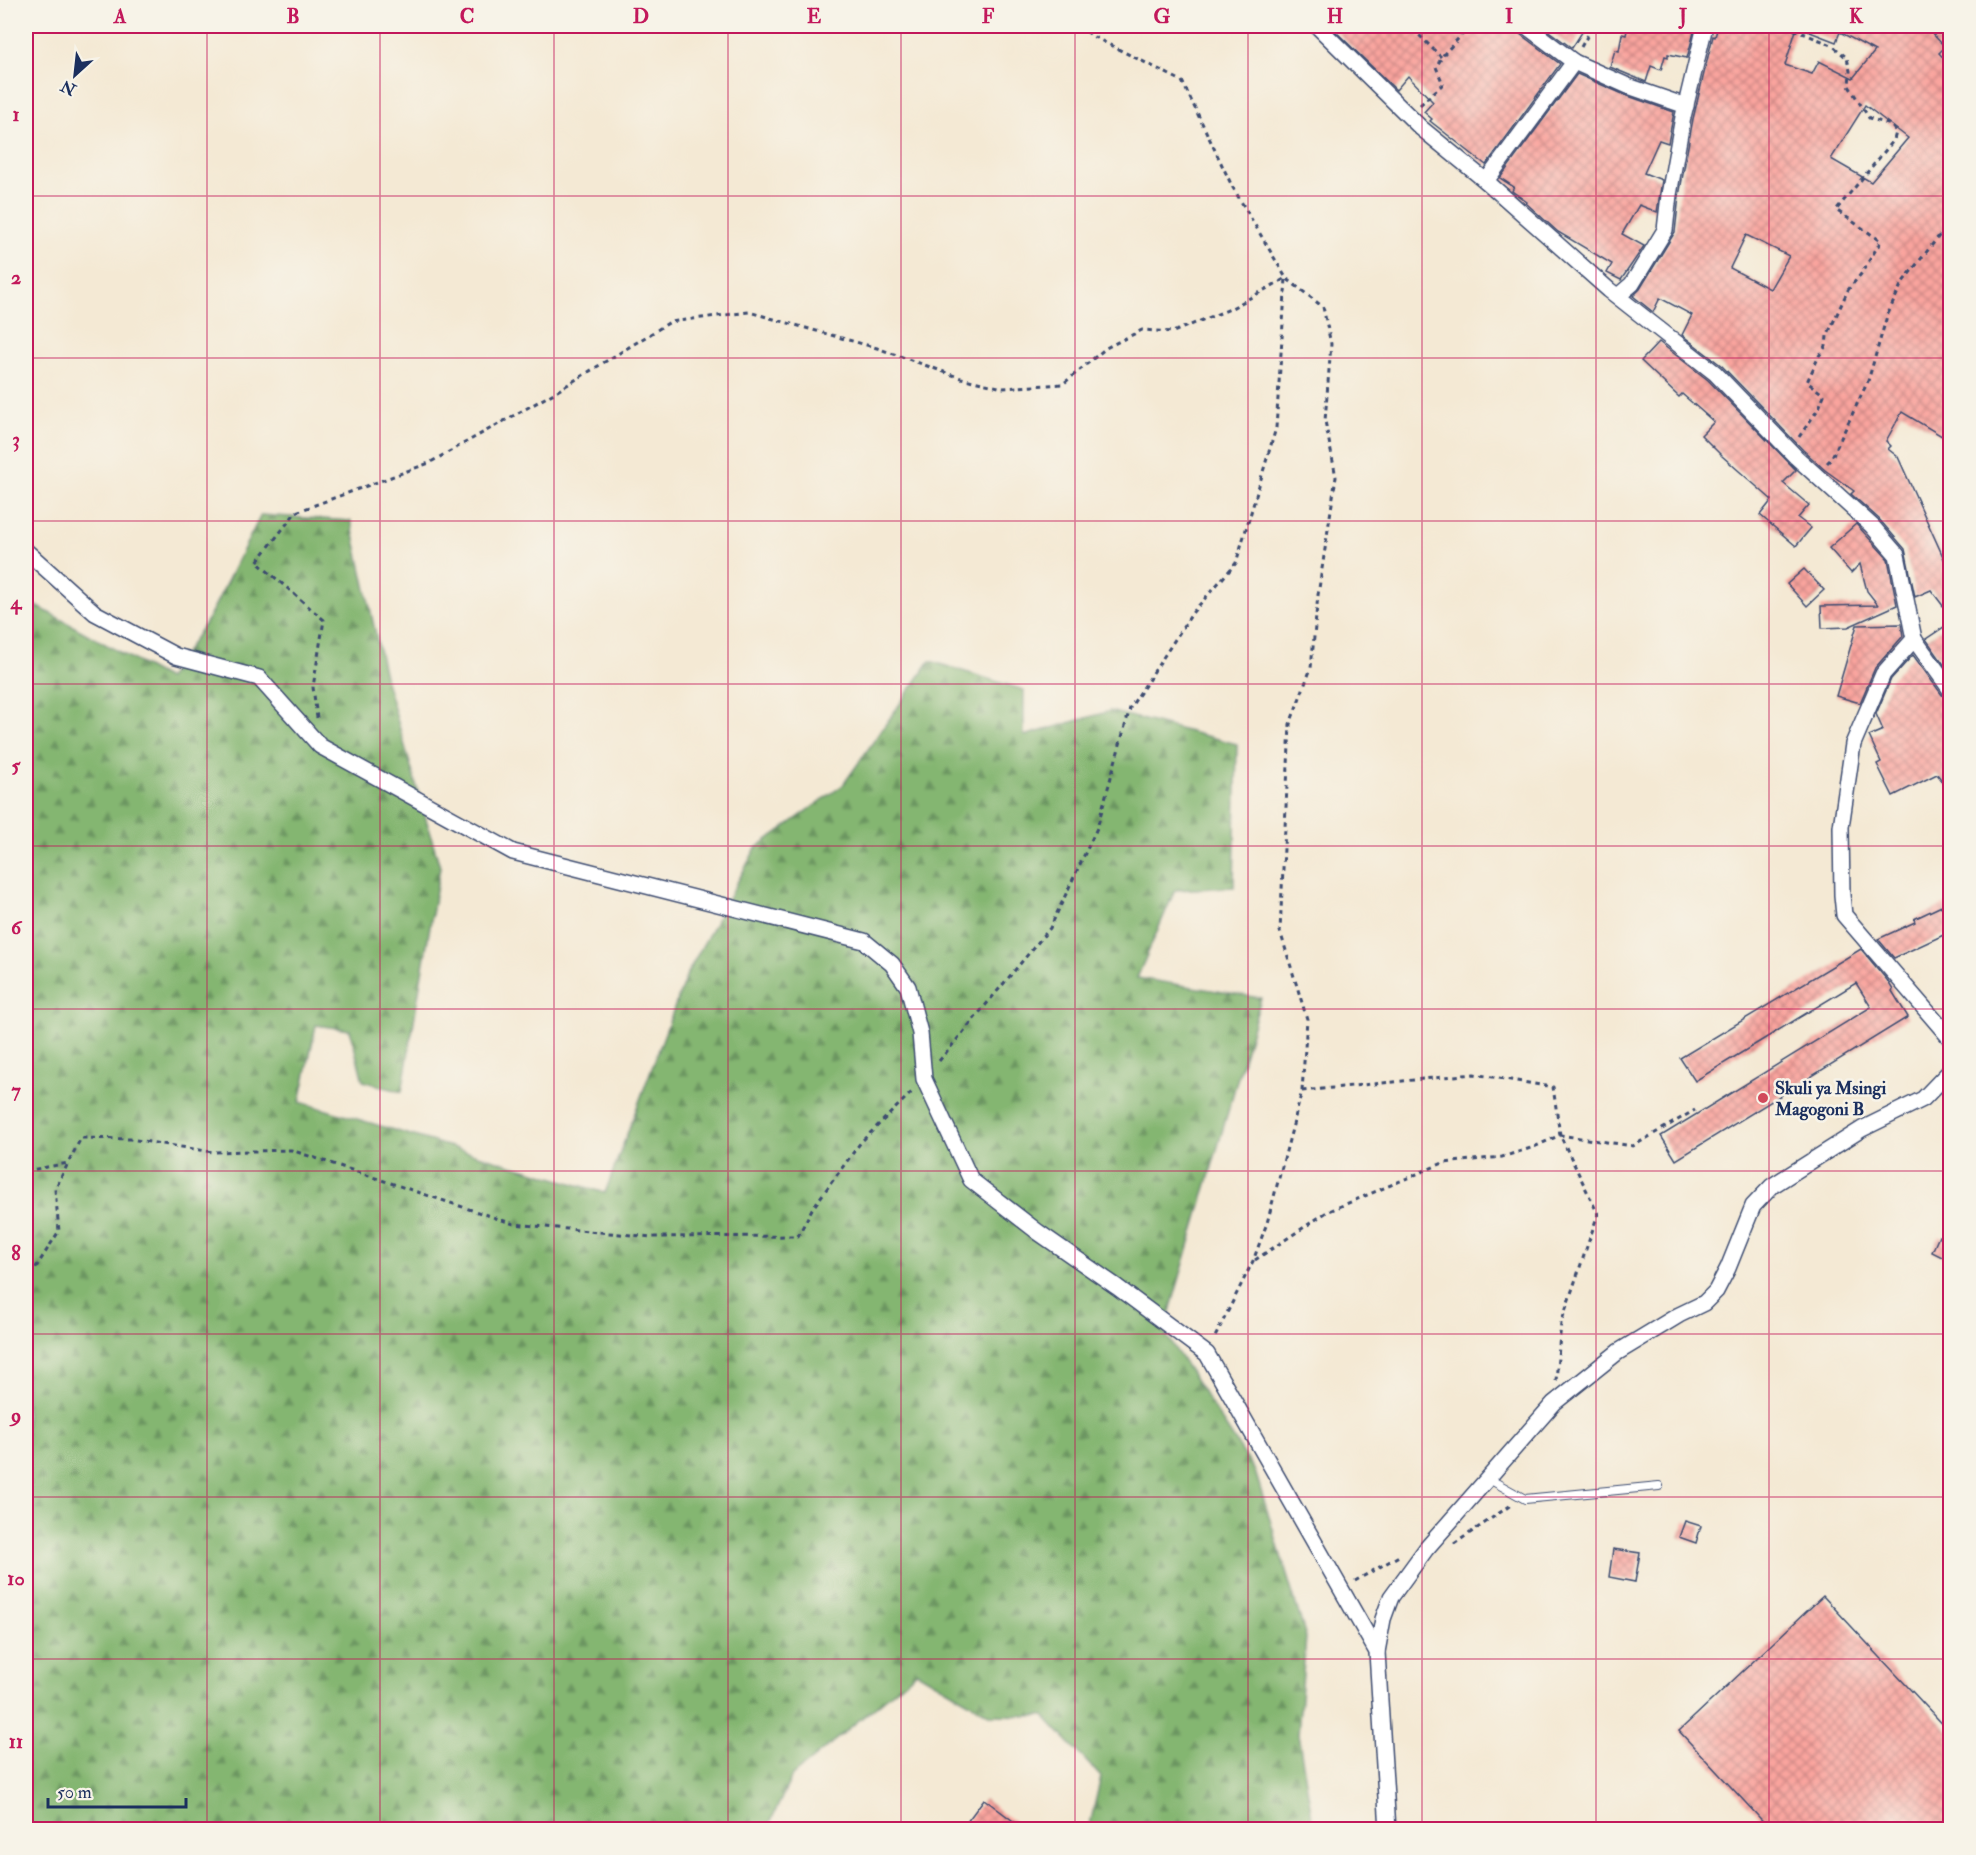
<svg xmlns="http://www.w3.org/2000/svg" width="1976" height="1855" viewBox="0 0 1976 1855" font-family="'IM FELL Double Pica',serif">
	<defs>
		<pattern id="forest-firs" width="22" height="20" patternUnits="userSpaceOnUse" patternTransform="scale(1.5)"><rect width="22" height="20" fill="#84b671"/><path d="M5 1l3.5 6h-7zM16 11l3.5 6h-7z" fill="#6b9460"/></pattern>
		<pattern id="building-cross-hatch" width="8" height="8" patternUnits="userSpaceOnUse" patternTransform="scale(1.5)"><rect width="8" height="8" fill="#faa49e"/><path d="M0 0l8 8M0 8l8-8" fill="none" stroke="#ca8684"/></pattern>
	</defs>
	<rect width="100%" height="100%" fill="#f7f3e8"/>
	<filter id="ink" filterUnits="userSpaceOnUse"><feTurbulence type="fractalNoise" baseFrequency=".0167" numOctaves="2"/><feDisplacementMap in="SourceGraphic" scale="12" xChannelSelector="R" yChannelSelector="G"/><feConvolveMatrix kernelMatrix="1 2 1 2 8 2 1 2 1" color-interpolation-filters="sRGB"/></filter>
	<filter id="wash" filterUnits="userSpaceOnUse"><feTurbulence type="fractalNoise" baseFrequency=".008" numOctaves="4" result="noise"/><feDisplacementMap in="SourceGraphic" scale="24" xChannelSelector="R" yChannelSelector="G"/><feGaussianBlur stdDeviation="1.35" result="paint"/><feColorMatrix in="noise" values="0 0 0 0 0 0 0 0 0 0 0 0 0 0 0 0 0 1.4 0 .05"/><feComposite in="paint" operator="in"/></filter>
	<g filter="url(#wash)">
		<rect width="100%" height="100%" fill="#f4e9d4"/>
		<polygon fill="url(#forest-firs)" stroke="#507268" stroke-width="1.5" points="261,515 351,521 386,681 440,867 402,1092 363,1081 350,1030 316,1025 300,1102 605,1193 687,974 756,848 843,785 930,661 1024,690 1024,736 1110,711 1237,744 1234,887 1175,890 1137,978 1261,998 1164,1332 1255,1471 1306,1637 1298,1734 1314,1829 1089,1829 1101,1777 1044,1716 991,1715 917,1672 792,1776 767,1829 26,1830 26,615 35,605 168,679 209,617"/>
		<g id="blocks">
			<g fill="url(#building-cross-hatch)" fill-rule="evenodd">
				<polygon points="1330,26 1516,26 1520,34 1560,64 1486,165 1430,121 1432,119 1424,112 1433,102 1408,76 1396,90"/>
				<polygon points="1542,26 1586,26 1572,48"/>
				<polygon points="1628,26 1677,26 1694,32 1687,58 1668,54 1668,57 1665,56 1661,70 1651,66 1646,82 1610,67 1615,50 1619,51 1622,34 1626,35"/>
				<path d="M1718 26H1884L1892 30 1897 26H1925L1945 47 1939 53 1950 65V441L1902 412 1886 441 1891 446 1888 449 1898 457 1950 572V615L1931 590 1915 597 1905 549 1879 519 1851 494 1854 491 1825 470 1803 450 1722 366 1682 335 1692 315 1660 298 1653 312 1633 296 1640 289 1675 232 1679 196 1693 119 1713 36 1715 37ZM1797 27 1836 42 1840 32 1875 51 1853 78 1819 61 1812 74 1785 65ZM1865 105 1908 138 1871 182 1831 159ZM1746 235 1789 256 1770 289 1730 268Z"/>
				<polygon points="1577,74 1625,95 1674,112 1668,143 1659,140 1644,173 1662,180 1657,212 1639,205 1622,234 1644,246 1621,280 1607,273 1612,264 1558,232 1526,203 1527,202 1512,191 1514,187 1500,178"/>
				<polygon points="1659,342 1708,380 1796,470 1783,483 1809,505 1798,518 1811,528 1796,546 1760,515 1772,500 1722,456 1701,435 1714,422 1682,394 1679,397 1641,361"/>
				<polygon points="1856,524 1888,559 1897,605 1848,627 1822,628 1821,606 1878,605 1867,591 1860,564 1851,573 1829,548"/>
				<polygon points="1804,569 1824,590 1807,606 1787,584"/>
				<polygon points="1950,623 1950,673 1926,639"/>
				<polygon points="1901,624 1903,636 1875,668 1860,703 1836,696 1857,625"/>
				<polygon points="1913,655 1942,695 1950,699 1950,791 1937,774 1893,796 1877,764 1881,762 1869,736 1883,730 1876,714 1891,679"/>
				<polygon points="1950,902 1950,932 1894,958 1878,939 1915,922 1914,919"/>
				<polygon points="1861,949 1887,980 1893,990 1892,991 1908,1017 1676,1160 1661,1136 1871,1007 1856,983 1695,1081 1680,1058"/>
				<polygon points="1939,1236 1950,1241 1944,1258 1932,1252"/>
				<polygon points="1685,1521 1701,1526 1696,1543 1679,1537"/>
				<polygon points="1613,1549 1640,1553 1635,1582 1609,1577"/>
				<polygon points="1823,1596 1950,1732 1950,1830 1771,1830 1679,1731"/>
				<polygon points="984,1799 1025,1830 961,1830"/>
			</g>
		</g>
	</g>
	<g filter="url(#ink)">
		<use href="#blocks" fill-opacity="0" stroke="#3c4b70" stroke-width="1.5"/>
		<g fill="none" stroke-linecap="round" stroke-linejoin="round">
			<g stroke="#3c4b70" stroke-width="10">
				<polyline id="lane" points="1489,1479 1525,1499 1659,1486"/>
			</g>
			<g stroke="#3c4b70" stroke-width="18">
				<g id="street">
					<polyline points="1317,26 1421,128 1486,181 1609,290 1715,373 1796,457 1872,526 1897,555 1914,639 1883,674 1853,744 1841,827 1842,895 1844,915 1950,1038"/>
					<polyline points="1526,26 1574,62 1628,86 1686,106"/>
					<polyline points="1486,181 1574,62"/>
					<polyline points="1618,296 1632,284 1665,230 1669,195 1683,117 1705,26"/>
					<polyline points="26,551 95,613 176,656 259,678 320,746 513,852 864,941 892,964 908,987 920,1033 924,1079 971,1180 1038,1232 1117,1287 1207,1354 1377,1652 1388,1830"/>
					<polyline points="1914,639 1950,689"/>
					<polyline points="1377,1652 1383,1619 1391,1597 1426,1549 1554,1403 1618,1352 1679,1315 1704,1303 1716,1291 1728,1268 1753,1206 1772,1186 1862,1129 1923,1099 1950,1071"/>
				</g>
			</g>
			<g stroke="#3c4b70" stroke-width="3" stroke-dasharray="4.5 4.5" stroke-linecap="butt">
				<polyline points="1079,26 1094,37 1182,81 1232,186 1286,278 1323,307 1331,344 1325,421 1336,477 1318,595 1311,668 1290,724 1280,931 1307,1019 1302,1091 1267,1223 1253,1261 1214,1339"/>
				<polyline points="1404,26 1419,35 1441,57"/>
				<polyline points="1785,26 1832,45 1847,58 1850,71 1849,86 1869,118 1891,125 1896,132 1894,140 1836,210 1881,241 1861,274 1848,290 1827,336 1826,346 1819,356 1807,382 1824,395 1819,408 1799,437"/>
				<polyline points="1581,47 1593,26"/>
				<polyline points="1420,105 1443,84 1436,67 1444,54 1470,26"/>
				<polyline points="1827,463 1831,459 1868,381 1887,316 1902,283 1950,222"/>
				<polyline points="317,718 313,687 324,620 257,562 296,512 429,463 554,393 670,322 749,312 877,348 961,378 1003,388 1063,384 1106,348 1142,330 1173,332 1230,309 1286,278 1276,428 1236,563 1193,612 1130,708 1097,828 1050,928 939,1061"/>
				<polyline points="1302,1091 1474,1074 1553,1087 1560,1135 1598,1214 1561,1323 1556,1381"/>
				<polyline points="26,1171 68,1163"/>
				<polyline points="1255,1260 1327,1212 1443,1163 1502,1157 1534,1147 1560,1135 1633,1146 1695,1110"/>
				<polyline points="26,1283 59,1231 55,1189 81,1138 130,1139 213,1152 291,1150 514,1224 652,1237 798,1236 812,1209 861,1142 913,1091"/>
				<polyline points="1454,1544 1511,1505"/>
				<polyline points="1355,1581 1399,1556"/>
			</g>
			<use href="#lane" stroke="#fff" stroke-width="8"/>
			<use href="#street" stroke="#fff" stroke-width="15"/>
		</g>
	</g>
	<path fill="none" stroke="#c2185b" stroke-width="1.5" stroke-opacity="0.55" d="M207 26V1830M380 26V1830M554 26V1830M728 26V1830M901 26V1830M1075 26V1830M1248 26V1830M1422 26V1830M1596 26V1830M1769 26V1830M26 196H1950M26 358H1950M26 521H1950M26 684H1950M26 846H1950M26 1009H1950M26 1171H1950M26 1334H1950M26 1497H1950M26 1659H1950"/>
	<circle fill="#d1495b" stroke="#f7f3e8" stroke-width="2" cx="1763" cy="1098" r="6"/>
	<g text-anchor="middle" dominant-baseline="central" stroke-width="5" stroke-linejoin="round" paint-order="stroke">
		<g font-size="18" font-weight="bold" fill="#1b2f5e" stroke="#f7f3e8" text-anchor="start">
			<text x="1775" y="1088">Skuli ya Msingi<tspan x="1775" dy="21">Magogoni B</tspan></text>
		</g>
	</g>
	<rect width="1976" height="1855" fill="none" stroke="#f7f3e8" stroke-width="66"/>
	<g transform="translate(75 75) rotate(207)" stroke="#f7f3e8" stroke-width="4.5" paint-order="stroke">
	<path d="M0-4.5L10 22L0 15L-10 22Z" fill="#1b2f5e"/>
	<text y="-9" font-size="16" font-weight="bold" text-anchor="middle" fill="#1b2f5e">N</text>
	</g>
	<path d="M48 1798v9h138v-9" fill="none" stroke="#1b2f5e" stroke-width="3"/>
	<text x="57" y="1798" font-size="18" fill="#1b2f5e" stroke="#f7f3e8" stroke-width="4.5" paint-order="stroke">50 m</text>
	<rect x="33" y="33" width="1910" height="1789" fill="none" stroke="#c2185b" stroke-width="2"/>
	<g font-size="20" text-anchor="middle" font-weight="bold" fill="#c2185b">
		<text x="120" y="23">A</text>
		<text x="293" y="23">B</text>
		<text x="467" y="23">C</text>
		<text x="641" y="23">D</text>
		<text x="814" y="23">E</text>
		<text x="988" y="23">F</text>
		<text x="1162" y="23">G</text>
		<text x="1335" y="23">H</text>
		<text x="1509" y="23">I</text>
		<text x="1683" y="23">J</text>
		<text x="1856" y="23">K</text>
		<text x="16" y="121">1</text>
		<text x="16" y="284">2</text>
		<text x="16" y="446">3</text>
		<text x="16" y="609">4</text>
		<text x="16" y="772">5</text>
		<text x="16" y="934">6</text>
		<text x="16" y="1097">7</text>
		<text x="16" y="1260">8</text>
		<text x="16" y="1422">9</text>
		<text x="16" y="1585">10</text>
		<text x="16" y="1748">11</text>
	</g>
</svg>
